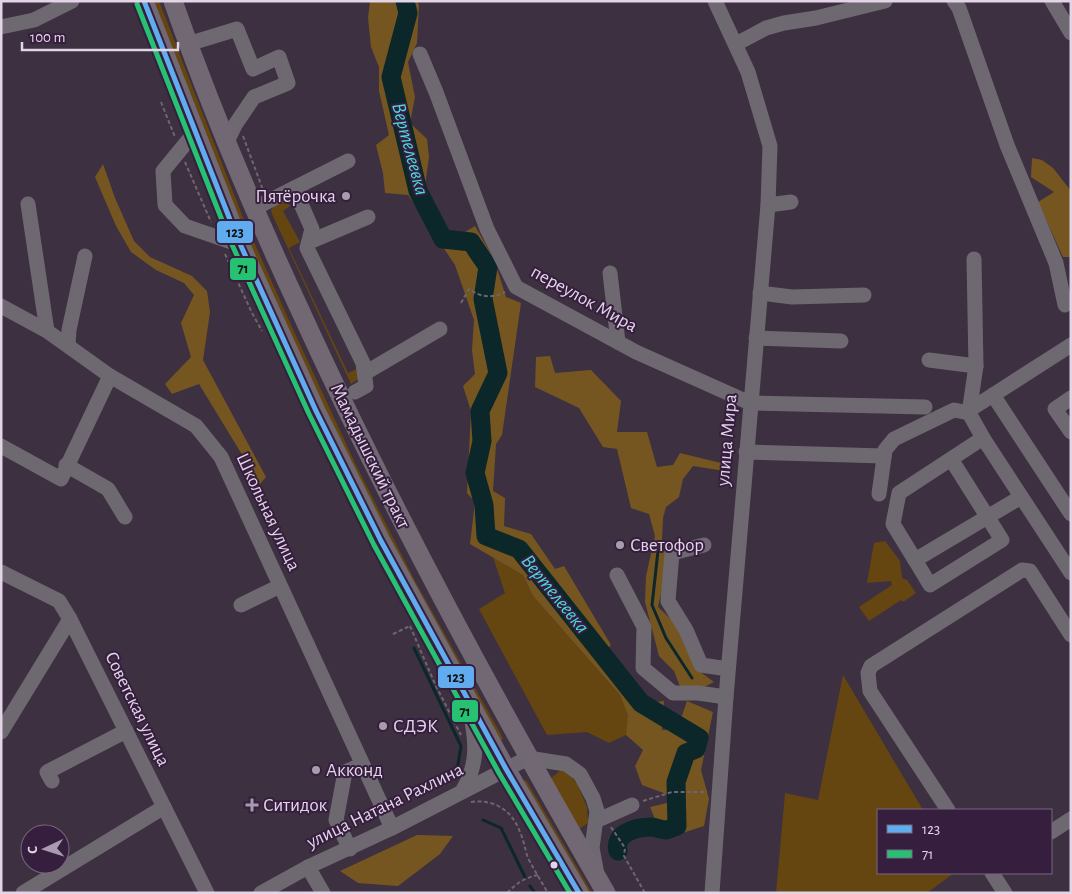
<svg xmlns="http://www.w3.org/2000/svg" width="1072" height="894" viewBox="0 0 1072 894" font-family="'Alegreya Sans',sans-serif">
	<rect width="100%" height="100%" fill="#3d3041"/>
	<g fill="#654610">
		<polygon points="153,1 159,1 242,215 292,327 356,465 415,581 503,738 501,741 351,470 237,218"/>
		<polygon points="286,201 290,206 283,211 300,242 289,248 348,373 357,369 358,379 351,384 272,214 271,210 273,207"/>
		<polygon points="885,541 900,561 902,578 907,580 916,593 903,602 901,600 869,621 859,607 892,585 891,581 867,583 874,543"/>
		<polygon points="493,557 523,575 533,596 620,695 629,715 626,735 609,743 587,732 547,735 479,609 505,593"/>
		<polygon points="843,675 923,810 878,810 878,873 954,873 927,893 776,893 785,793 818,800"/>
		<polygon points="561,770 571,775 578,786 587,807 588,823 579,829 550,779"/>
		<polygon points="526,780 592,893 586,893 521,783"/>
	</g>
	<g fill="#765620">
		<polygon points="370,1 417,1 419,5 417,43 408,62 415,97 410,123 427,139 429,157 425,186 446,233 462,234 475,226 494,259 506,297 521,303 502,435 496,444 493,491 505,498 504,526 531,534 555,569 564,566 611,645 604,652 647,703 664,701 662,730 677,730 687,701 713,712 701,770 709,799 704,826 673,836 658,826 650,807 667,803 669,795 642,785 635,766 643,750 626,735 628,715 620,695 533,596 523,575 470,544 475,502 467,493 471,411 463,386 475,374 472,350 474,320 455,265 408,195 385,193 383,173 376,145 389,135 379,91 379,67 371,47 368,18"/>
		<polygon points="1032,158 1042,160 1053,168 1071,191 1071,257 1063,257 1038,202 1054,192 1031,177"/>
		<polygon points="103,164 115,198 134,241 150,257 192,276 207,291 210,312 203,360 266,477 260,484 199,384 172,394 165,384 191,357 181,323 194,295 184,283 156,270 131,252 116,226 95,177"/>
		<polygon points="550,356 555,373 591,370 621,401 617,432 647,432 657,467 673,465 680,453 725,464 725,471 693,466 683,479 679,497 666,507 663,518 662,540 667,552 663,585 658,607 675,623 695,668 714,682 696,691 681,689 674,671 659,656 645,602 646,576 655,536 649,514 631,508 617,449 603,447 579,408 535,387 536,357"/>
		<polygon points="417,835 453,836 440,854 398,886 358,883 340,871"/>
	</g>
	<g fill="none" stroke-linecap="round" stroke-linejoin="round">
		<g stroke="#0b2729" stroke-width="3">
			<polyline points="658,551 652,605 666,638 692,678"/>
			<polyline points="414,648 461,746 457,770"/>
			<polyline points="483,820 501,828 525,877"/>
			<polyline points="530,886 535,893"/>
		</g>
		<path stroke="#0b2729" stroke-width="19" d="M405 1 408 13 391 77 418 191 443 239 471 242 488 267 483 299 498 373 480 411 482 441 475 473 484 505 486 536 519 549 641 703 699 738 696 749 686 753 676 782 677 826C674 827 670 829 666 830 661 830 656 827 651 827 637 827 613 833 618 851"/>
		<g stroke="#6d666f" stroke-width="2" stroke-dasharray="4 2.5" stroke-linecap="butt">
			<polyline points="161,102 175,137"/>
			<polyline points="243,136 263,190"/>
			<polyline points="185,162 211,222"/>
			<polyline points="225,254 252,313 262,331"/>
			<path d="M461 303 469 289C480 297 492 299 505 292"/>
			<polyline points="410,626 435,684 461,735"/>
			<polyline points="393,634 410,626"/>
			<polyline points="643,801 672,792 707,792"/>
			<path d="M471 802C494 799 512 810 520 832 524 841 525 850 528 858 534 870 541 881 548 893"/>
			<polyline points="611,827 625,848 624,856 645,893"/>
			<path d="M507 893C517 883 524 878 538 875"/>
		</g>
		<g stroke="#6e6971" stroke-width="15">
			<polyline points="954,1 959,8 1007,145 1056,263 1065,305"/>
			<polyline points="1052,1 1071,33"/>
			<polyline points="1,27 34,20 72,1"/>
			<polyline points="188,44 237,29 253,69 279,57 288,83 254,97 235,125 226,144"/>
			<polyline points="736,44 766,28 784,23 816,18 885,1"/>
			<polyline points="420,54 436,92 487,229 516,287 636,352 750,403 925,407"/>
			<polyline points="195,132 163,171 165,205 185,226 240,245"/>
			<polyline points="294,188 312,229 307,248 363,363 366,386 355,392"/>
			<polyline points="28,204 47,331"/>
			<polyline points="768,205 791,202"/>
			<polyline points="253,209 348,161"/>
			<polyline points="309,242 368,217"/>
			<polyline points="610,273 618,342"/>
			<polyline points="760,293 792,297 864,295"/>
			<polyline points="1,306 47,331 110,376 196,426 221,457 392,828"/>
			<polyline points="756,338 841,341"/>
			<polyline points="68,345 69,330 85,256"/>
			<polyline points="929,360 976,366"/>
			<polyline points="365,373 440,329"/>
			<polyline points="993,395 1071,514"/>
			<polyline points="1071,398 1055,409 1071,432"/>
			<polyline points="969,413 983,438 1071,573"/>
			<polyline points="969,413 976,366 974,259"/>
			<polyline points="969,413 971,409 993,395 1071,345"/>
			<polyline points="983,438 899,493 893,524 915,560 1021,497"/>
			<polyline points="1,446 61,479 110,376"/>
			<polyline points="746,452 884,456"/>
			<polyline points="66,465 108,489 125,517"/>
			<polyline points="879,494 885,450 894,439 954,410 969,413"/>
			<polyline points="704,545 672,553 668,601 686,630 701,665 728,669"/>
			<polyline points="915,560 930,585 1002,540 951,459"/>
			<polyline points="1,572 59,601 70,619 207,893"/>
			<polyline points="617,575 644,627 643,668 673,693 698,693 726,697"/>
			<polyline points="241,605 280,586"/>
			<polyline points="1,732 70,619"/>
			<polyline points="52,781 47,772 126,731"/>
			<path d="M463 790C479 762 476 741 470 710"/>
			<polyline points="948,810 870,691 868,673 871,666 1022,570 1030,571 1071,635"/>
			<polyline points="596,821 632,805"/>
			<polyline points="1051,832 1071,819"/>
			<polyline points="350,849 336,820 345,772 361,765"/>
			<polyline points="308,867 323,893"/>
			<polyline points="992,873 1005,893"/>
			<polyline points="23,893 164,807"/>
			<polyline points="261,893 308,867 392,828 528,758 566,764 580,774 593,798 597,811 592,848 596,869"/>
			<polyline points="712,893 726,697 768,205 770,146 748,72 715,1"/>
		</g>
		<g stroke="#716874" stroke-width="19">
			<polyline points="144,1 236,235 316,411 381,541 506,769 579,893"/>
			<path d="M173 1C210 107 253 209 300 310 391 510 496 703 606 893"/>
		</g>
		<g stroke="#361e3e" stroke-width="9">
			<polyline id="bus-1" points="144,1 236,235 316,411 381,541 506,769 579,893"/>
		</g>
		<g stroke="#361e3e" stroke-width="9">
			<polyline id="bus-2" points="137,4 229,238 309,414 374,545 499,773 570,893"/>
		</g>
		<use href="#bus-1" stroke="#60acee" stroke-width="5"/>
		<use href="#bus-2" stroke="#26c172" stroke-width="5"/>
	</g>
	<g fill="#a99bae" stroke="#361e3e" stroke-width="2">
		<circle cx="346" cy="196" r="5"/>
		<circle cx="620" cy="545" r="5"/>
		<circle cx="383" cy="726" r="5"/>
		<circle cx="316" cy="770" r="5"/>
		<path d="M249.5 797.5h5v5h5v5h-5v5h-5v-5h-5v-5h5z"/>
	</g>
	<circle fill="#e3d4e8" stroke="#361e3e" stroke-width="2" cx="554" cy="865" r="4.5"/>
	<g text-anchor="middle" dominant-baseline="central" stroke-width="4" stroke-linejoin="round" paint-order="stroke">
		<g font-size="19" fill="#e3d4e8" stroke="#361e3e" text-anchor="start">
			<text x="336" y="196" text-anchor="end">Пятёрочка</text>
			<text x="630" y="545">Светофор</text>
			<text x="393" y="726">СДЭК</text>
			<text x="326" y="770">Акконд</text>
			<text x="263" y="805">Ситидок</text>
		</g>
		<g font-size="19" fill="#e3d4e8" stroke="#361e3e">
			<text transform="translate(584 299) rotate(29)">переулок Мира</text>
			<text transform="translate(727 440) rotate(-85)">улица Мира</text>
			<text transform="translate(370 456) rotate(64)">Мамадышский тракт</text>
			<text transform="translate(268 512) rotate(65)">Школьная улица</text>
			<text transform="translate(137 709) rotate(64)">Советская улица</text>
			<text transform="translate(385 806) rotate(-26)">улица Натана Рахлина</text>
		</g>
		<g font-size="20" font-style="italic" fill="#48dbdf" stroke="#361e3e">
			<text transform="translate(410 149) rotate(75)">Вертелеевка</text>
			<text transform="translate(555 594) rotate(51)">Вертелеевка</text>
		</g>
	</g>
	<g stroke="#361e3e" stroke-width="2">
		<rect x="216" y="220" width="38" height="24" rx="5" fill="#60acee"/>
		<rect x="229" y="257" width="28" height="24" rx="5" fill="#26c172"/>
		<rect x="437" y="665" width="38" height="24" rx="5" fill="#60acee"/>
		<rect x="451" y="699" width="28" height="24" rx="5" fill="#26c172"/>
	</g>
	<g font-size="14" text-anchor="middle" font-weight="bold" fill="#111">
		<text x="235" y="237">123</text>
		<text x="243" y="273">71</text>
		<text x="456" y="682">123</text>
		<text x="465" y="716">71</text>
	</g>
	<rect width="1072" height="894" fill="none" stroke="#e3d4e8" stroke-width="5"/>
	<rect x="877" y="809" width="175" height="65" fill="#361e3e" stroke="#7b6782"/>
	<rect x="887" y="825" width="25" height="8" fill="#60acee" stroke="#7b6782"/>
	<text x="922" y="834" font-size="15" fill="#e3d4e8">123</text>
	<rect x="887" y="850" width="25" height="8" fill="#26c172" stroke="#7b6782"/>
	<text x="922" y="859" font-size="15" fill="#e3d4e8">71</text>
	<g transform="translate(45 849) rotate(266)"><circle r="24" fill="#361e3e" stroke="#7b6782"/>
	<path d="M0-4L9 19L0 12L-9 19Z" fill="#a99bae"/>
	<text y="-8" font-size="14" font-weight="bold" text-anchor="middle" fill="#e3d4e8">С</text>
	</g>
	<path d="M22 42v8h156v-8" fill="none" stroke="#e3d4e8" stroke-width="2.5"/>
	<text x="30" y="42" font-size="15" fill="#e3d4e8" stroke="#361e3e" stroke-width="4" paint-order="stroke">100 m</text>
</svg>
